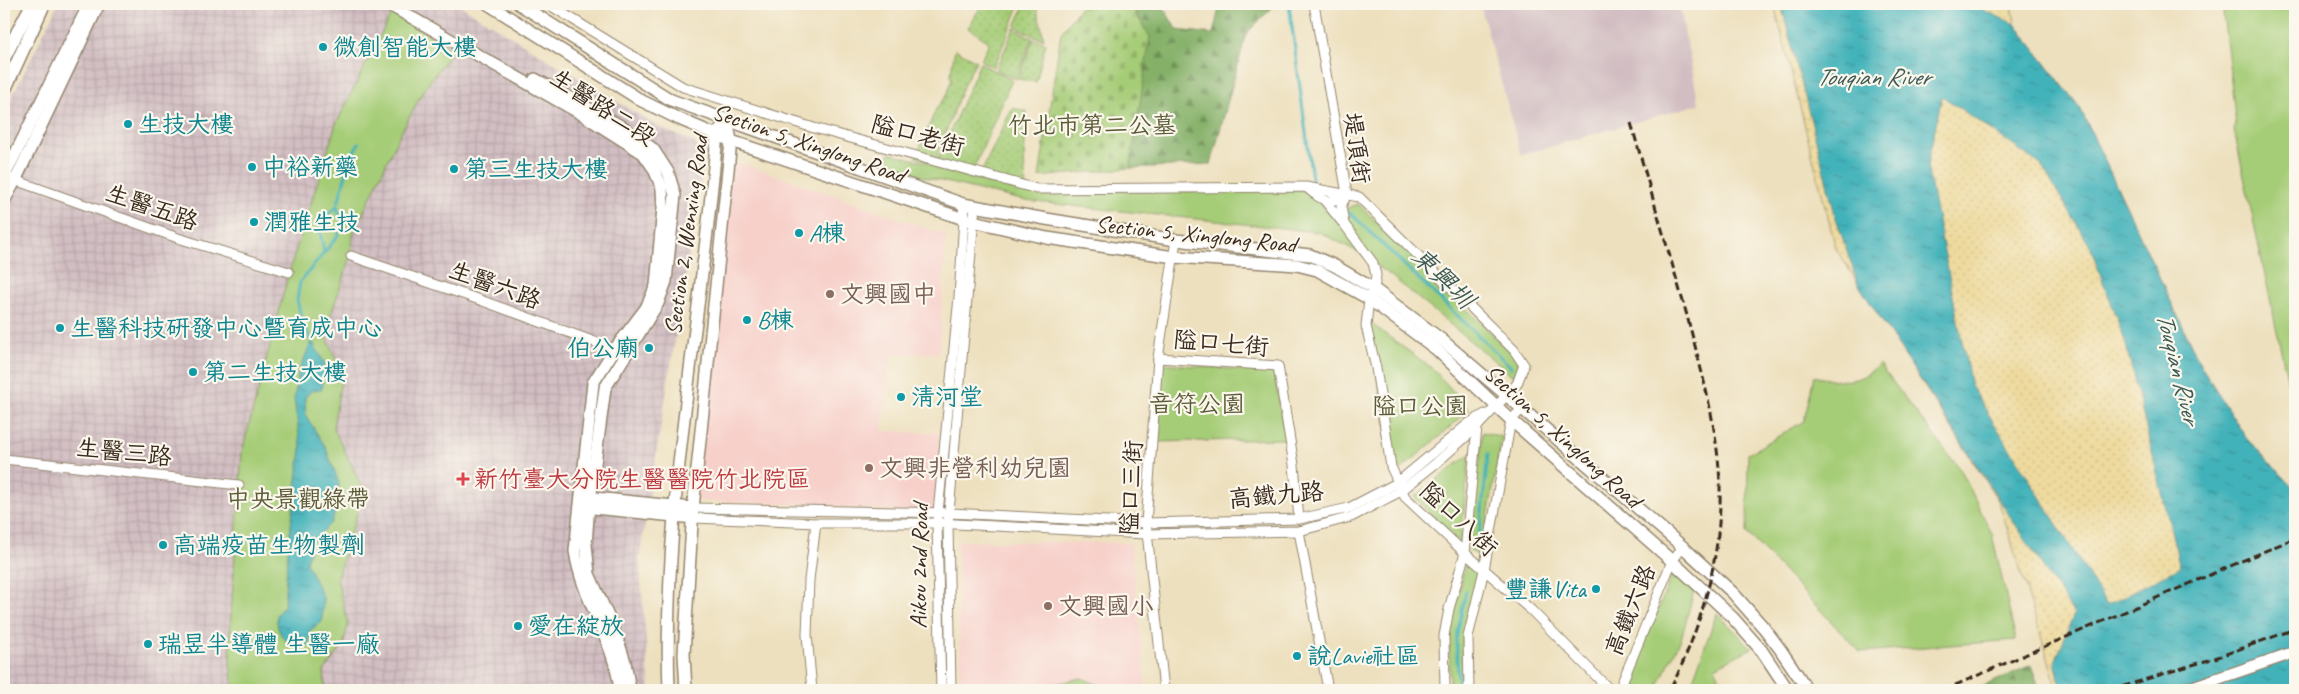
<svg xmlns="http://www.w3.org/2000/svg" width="2299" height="694" viewBox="0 0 2299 694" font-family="Caveat,'LXGW WenKai TC',sans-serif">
	<defs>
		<pattern id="industrial-grid" width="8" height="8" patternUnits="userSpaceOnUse" patternTransform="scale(1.25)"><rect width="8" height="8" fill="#d2bec2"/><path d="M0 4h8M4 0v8" fill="none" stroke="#b5a3a6"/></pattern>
		<pattern id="forest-firs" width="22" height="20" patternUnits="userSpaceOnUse" patternTransform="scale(1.25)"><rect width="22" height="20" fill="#84b067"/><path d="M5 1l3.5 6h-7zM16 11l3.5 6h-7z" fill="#6d8f54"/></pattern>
		<pattern id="sand-dots" width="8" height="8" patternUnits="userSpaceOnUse" patternTransform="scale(1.25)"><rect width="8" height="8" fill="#eeda9e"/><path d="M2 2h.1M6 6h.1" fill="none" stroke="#cdbb88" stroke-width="1.8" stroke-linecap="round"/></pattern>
		<pattern id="cemetery-stones" width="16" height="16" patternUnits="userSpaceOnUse" patternTransform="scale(1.25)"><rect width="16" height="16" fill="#a5cc76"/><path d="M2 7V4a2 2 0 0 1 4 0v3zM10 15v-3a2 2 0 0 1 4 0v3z" fill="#8faf66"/></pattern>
		<pattern id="garden-dots" width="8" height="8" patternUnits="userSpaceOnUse" patternTransform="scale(1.25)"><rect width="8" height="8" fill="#a5cc76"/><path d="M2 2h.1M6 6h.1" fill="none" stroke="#8faf66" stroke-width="1.8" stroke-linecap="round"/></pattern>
		<pattern id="water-ripples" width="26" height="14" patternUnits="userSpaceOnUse" patternTransform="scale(1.25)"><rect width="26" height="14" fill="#42b2ba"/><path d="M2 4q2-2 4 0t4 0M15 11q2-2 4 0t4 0" fill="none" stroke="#389197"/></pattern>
	</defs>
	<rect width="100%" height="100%" fill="#fbf7ec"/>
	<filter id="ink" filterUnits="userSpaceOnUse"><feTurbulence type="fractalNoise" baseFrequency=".02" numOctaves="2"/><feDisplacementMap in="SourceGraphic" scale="10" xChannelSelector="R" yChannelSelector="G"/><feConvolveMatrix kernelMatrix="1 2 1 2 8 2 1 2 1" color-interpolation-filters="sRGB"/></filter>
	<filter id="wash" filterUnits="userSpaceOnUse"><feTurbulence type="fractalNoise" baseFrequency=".0096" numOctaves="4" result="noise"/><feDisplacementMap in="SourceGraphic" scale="20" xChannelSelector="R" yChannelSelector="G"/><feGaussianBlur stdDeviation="1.12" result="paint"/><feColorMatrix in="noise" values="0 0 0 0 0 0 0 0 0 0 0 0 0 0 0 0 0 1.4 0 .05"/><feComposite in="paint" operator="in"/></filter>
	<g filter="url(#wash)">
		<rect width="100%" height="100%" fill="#ede0be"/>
		<g fill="#f7d0ca">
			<polygon points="732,160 946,235 939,354 891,353 882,431 939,433 937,514 798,504 695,501"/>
			<polygon points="957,541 1131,543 1146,690 961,690"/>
		</g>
		<polygon fill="url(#industrial-grid)" points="58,4 458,4 658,127 695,143 703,168 639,559 650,690 4,690 4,113"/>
		<polygon fill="#d2bec2" points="1480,4 1679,4 1699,104 1521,155"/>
		<g fill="#a5cc76" stroke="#707b4a">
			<polygon points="2222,4 2295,4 2295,416 2234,130 2236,125"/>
			<polygon points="392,12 453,50 424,90 399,136 353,235 351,256 325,332 342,375 333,427 364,491 337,578 348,624 343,646 324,671 325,690 234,690 230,664 230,629 242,452 289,272 336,124"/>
			<polygon points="890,153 1038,192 1307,190 1332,214 1358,204 1511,352 1521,366 1514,377 1390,275 1358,252 1319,232 1026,201 907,173 891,167 887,156"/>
			<polygon points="1366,320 1433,369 1470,410 1396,474"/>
			<polygon points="1161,363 1274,373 1285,439 1158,442"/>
			<path d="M1879 364 1962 472 1992 534 2016 640 1860 652 1747 533 1748 454 1804 421 1814 376C1840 382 1860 385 1879 364Z"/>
			<polygon points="1483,432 1502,437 1481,557 1469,550"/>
			<polygon points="1470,454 1460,544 1414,497"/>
			<polygon points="1465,565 1478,573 1463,637 1463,690 1450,690 1449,633"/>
			<polygon points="1673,572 1695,588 1681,639 1656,690 1626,690"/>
			<polygon points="1717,613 1752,648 1715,667 1725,690 1689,690"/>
			<polygon points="1081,678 1100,685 1103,690 1030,690"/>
		</g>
		<g fill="url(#forest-firs)" stroke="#606d42">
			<polygon points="1132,4 1161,4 1177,30 1213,34 1220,4 1276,4 1246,34 1211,164 1130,168 1146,31"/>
			<polygon points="2031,665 2040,690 1975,690"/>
		</g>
		<polygon fill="url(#sand-dots)" stroke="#94825e" points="1774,4 2012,4 2015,24 2080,108 2201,366 2246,438 2295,489 2295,690 2058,690 1999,502 1836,249"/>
		<polygon fill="url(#cemetery-stones)" stroke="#707b4a" points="1083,4 1130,4 1150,37 1130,168 1039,177 1061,33"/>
		<g fill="url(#garden-dots)" stroke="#707b4a">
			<polygon points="982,4 1020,4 994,67 981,61 989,42 968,28"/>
			<polygon points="1025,4 1036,4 1044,39 1035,37 1015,26"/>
			<polygon points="1014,28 1032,38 1016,79 996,70"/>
			<polygon points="1033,39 1046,43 1036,82 1018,79"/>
			<polygon points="955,49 976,61 964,84 934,163 916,157 936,109 946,96 952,78 950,77"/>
			<polygon points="980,63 1012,80 972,173 936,164"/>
			<polygon points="1012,108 1027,111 1024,158 1026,188 980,175"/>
		</g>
		<g fill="url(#water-ripples)" stroke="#3e6e6c" fill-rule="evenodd">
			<path d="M1781 4H1969L2015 24 2080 108 2201 366 2246 438 2295 489V690H2062L2055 662 2074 614 1858 284 1836 218ZM1942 96 2041 165 2090 246 2125 341 2180 567 2107 605 1971 386 1927 166Z"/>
			<path d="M312 341 325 364 322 389 313 390 305 397 306 416 325 446 339 483 336 511 331 523 313 541 306 562 323 597 322 622 310 630 309 644 303 647 300 640 289 643C279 635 276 627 277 614L284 606 288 548 301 449 294 399 299 370Z"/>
		</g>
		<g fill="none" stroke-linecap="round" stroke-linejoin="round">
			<g stroke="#42b2ba" stroke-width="3">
				<polyline points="1289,4 1313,186"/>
				<polyline points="1350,213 1511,367"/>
				<polyline points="324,252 318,222 337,207"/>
				<polyline points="312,341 303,324 297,300 300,282 337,237 342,223 337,207 351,156 359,143"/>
				<polyline points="1478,547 1488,454"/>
				<polyline points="1459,690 1456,640 1466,591"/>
			</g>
		</g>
	</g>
	<g filter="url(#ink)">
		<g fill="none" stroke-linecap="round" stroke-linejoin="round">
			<g stroke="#94856e" stroke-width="11">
				<g id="minor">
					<polyline points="548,4 683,87 814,128 1037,189 1306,187 1359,197 1514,350 1524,365 1517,384 1477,427 1435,464 1401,491 1351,517 1299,531 1146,534 937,523 816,523 694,518"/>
					<polyline points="1314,4 1347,194 1341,206 1344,224 1373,263 1376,275 1374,289 1369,299 1366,326 1376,368 1391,467 1405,497 1465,553 1531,610 1610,690"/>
					<polyline points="9,178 178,238 289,272"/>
					<path d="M1307 188C1323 200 1327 207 1346 194"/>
					<polyline points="1325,201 1342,222"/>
					<polyline points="351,256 480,300 625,353"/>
					<polyline points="1158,358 1278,366 1294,465 1299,519"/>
					<polyline points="4,459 239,485"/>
					<polyline points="693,508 950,513 1146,523 1299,519 1349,508 1397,483 1468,424 1485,414"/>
					<polyline points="1299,531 1328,690"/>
					<polyline points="812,690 807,635 809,580 816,523"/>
					<polyline points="941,690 937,523 959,297 964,219 963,204"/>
					<polyline points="951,690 948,524 975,205"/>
					<polyline points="1164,690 1146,523 1158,358 1176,240"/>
					<polyline points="1445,690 1444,636 1449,609 1465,553 1477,427"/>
					<polyline points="1469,690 1468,637 1484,570 1511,420 1521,410"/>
					<polyline points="1619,690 1672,561 1683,547"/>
				</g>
			</g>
			<g stroke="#94856e" stroke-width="14">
				<g id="tertiary">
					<path d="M379 4 393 7 460 45 585 116 643 153 654 169 662 188 663 208 656 286 646 308 614 350 593 383 575 551C582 600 615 641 620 690"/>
					<polyline points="488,4 642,101 679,119 731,141 964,219 1047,238 1174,257 1297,265 1317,270 1369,299 1436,349 1511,420 1672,561 1732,617 1762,651 1788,690"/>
					<polyline points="519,4 671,100 963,204 1046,219 1176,240 1310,255 1335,266 1374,289 1442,340 1683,547 1733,593 1764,628 1780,649 1803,683 1805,690"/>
					<polyline points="535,79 619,125 653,149 668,172 675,195 666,281 658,303 605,388 588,516 586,545 589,574 615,632 625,662 630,690"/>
					<polyline points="4,177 89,4"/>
					<polyline points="4,201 15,181 99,4"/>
					<polyline points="585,497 693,508"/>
					<polyline points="584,507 694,518"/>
					<path d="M669 690C662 504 702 319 717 134L720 129"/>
					<polyline points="686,690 684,654 693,508 731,141 727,119"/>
					<polyline points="2184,690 2295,652"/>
				</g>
			</g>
			<g stroke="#94856e" stroke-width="15">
				<g id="secondary">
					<polyline points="4,58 32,4"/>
					<polyline points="4,91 44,4"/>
				</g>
			</g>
			<use href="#minor" stroke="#fff" stroke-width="9"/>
			<use href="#tertiary" stroke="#fff" stroke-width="11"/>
			<use href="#secondary" stroke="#fff" stroke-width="12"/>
			<g stroke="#3b2a1e" stroke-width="3" stroke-dasharray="8 4" stroke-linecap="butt">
				<path d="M1631 123C1649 186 1668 249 1686 312 1701 369 1718 427 1720 486 1722 557 1701 628 1670 690"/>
				<polyline points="1944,690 2295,538"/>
				<polyline points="2111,690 2215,658 2295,629"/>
			</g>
		</g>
	</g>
	<g fill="#0f9aa8" stroke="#fbf7ec" stroke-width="2">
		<circle cx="323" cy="47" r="5"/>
		<circle cx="128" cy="124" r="5"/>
		<circle cx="252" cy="167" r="5"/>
		<circle cx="454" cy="169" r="5"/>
		<circle cx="254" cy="222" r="5"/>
		<circle cx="799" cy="233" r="5"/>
		<circle cx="747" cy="320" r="5"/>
		<circle cx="60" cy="328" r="5"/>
		<circle cx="649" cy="348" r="5"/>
		<circle cx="193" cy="372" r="5"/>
		<circle cx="901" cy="397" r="5"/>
		<circle cx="163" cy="545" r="5"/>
		<circle cx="1596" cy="589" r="5"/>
		<circle cx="518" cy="626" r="5"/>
		<circle cx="148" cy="644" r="5"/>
		<circle cx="1297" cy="656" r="5"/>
	</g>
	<g fill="#8d6e63" stroke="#fbf7ec" stroke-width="2">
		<circle cx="830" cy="294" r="5"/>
		<circle cx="869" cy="468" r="5"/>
		<circle cx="1048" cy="606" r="5"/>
	</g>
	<path fill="#e0444e" stroke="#fbf7ec" stroke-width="2" d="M460.5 471.5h5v5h5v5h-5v5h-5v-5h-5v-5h5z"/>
	<g text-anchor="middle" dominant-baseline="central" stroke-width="4.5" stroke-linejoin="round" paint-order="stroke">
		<g font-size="24" fill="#0d838f" stroke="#fbf7ec" text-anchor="start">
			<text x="333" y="47">微創智能大樓</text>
			<text x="138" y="124">生技大樓</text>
			<text x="262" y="167">中裕新藥</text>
			<text x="464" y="169">第三生技大樓</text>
			<text x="264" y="222">潤雅生技</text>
			<text x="809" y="233">A棟</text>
			<text x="757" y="320">B棟</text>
			<text x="70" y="328">生醫科技研發中心暨育成中心</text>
			<text x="639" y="348" text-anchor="end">伯公廟</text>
			<text x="203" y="372">第二生技大樓</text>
			<text x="911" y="397">清河堂</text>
			<text x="173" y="545">高端疫苗生物製劑</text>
			<text x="1586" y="589" text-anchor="end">豐謙Vita</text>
			<text x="528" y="626">愛在綻放</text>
			<text x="158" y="644">瑞昱半導體 生醫一廠</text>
			<text x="1307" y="656">說Lavie社區</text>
		</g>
		<g font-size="24" fill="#3b2a1e" stroke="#fbf7ec">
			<text transform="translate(603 107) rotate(33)">生醫路二段</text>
			<text transform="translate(918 135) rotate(15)">隘口老街</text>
			<text transform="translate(809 143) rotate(19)">Section 5, Xinglong Road</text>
			<text transform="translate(1357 148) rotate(82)">堤頂街</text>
			<text transform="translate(152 207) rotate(19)">生醫五路</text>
			<text transform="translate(1196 234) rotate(6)">Section 5, Xinglong Road</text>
			<text transform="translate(686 235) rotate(-82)">Section 2, Wenxing Road</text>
			<text transform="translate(495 285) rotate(20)">生醫六路</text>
			<text transform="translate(1221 343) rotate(5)">隘口七街</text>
			<text transform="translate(1563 436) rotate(42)">Section 5, Xinglong Road</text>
			<text transform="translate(124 452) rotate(6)">生醫三路</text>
			<text transform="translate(1131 488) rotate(-87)">隘口三街</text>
			<text transform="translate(1276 495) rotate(-5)">高鐵九路</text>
			<text transform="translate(1459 519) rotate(43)">隘口八街</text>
			<text transform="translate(919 566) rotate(-89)">Aikou 2nd Road</text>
			<text transform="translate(1630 610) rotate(-68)">高鐵六路</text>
		</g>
		<g font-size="24" fill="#5b5b38" stroke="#fbf7ec">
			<text x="1092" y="125">竹北市第二公墓</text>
			<text x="1197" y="404">音符公園</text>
			<text x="1420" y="406">隘口公園</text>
			<text x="298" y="499">中央景觀綠帶</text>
		</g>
		<g font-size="24" fill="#785e54" stroke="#fbf7ec" text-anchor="start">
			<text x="840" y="294">文興國中</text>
			<text x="879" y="468">文興非營利幼兒園</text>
			<text x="1058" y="606">文興國小</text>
		</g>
		<g font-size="24" fill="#be3a42" stroke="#fbf7ec" text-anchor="start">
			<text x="474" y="479">新竹臺大分院生醫醫院竹北院區</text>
		</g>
		<g font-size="25" font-style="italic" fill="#3d5a55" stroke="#fbf7ec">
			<text x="1873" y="77">Touqian River</text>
			<text transform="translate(1443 278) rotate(44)">東興圳</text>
			<text transform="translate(2178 368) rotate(76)">Touqian River</text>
		</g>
	</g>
	<rect width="2299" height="694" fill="none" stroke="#fbf7ec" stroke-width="20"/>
</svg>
